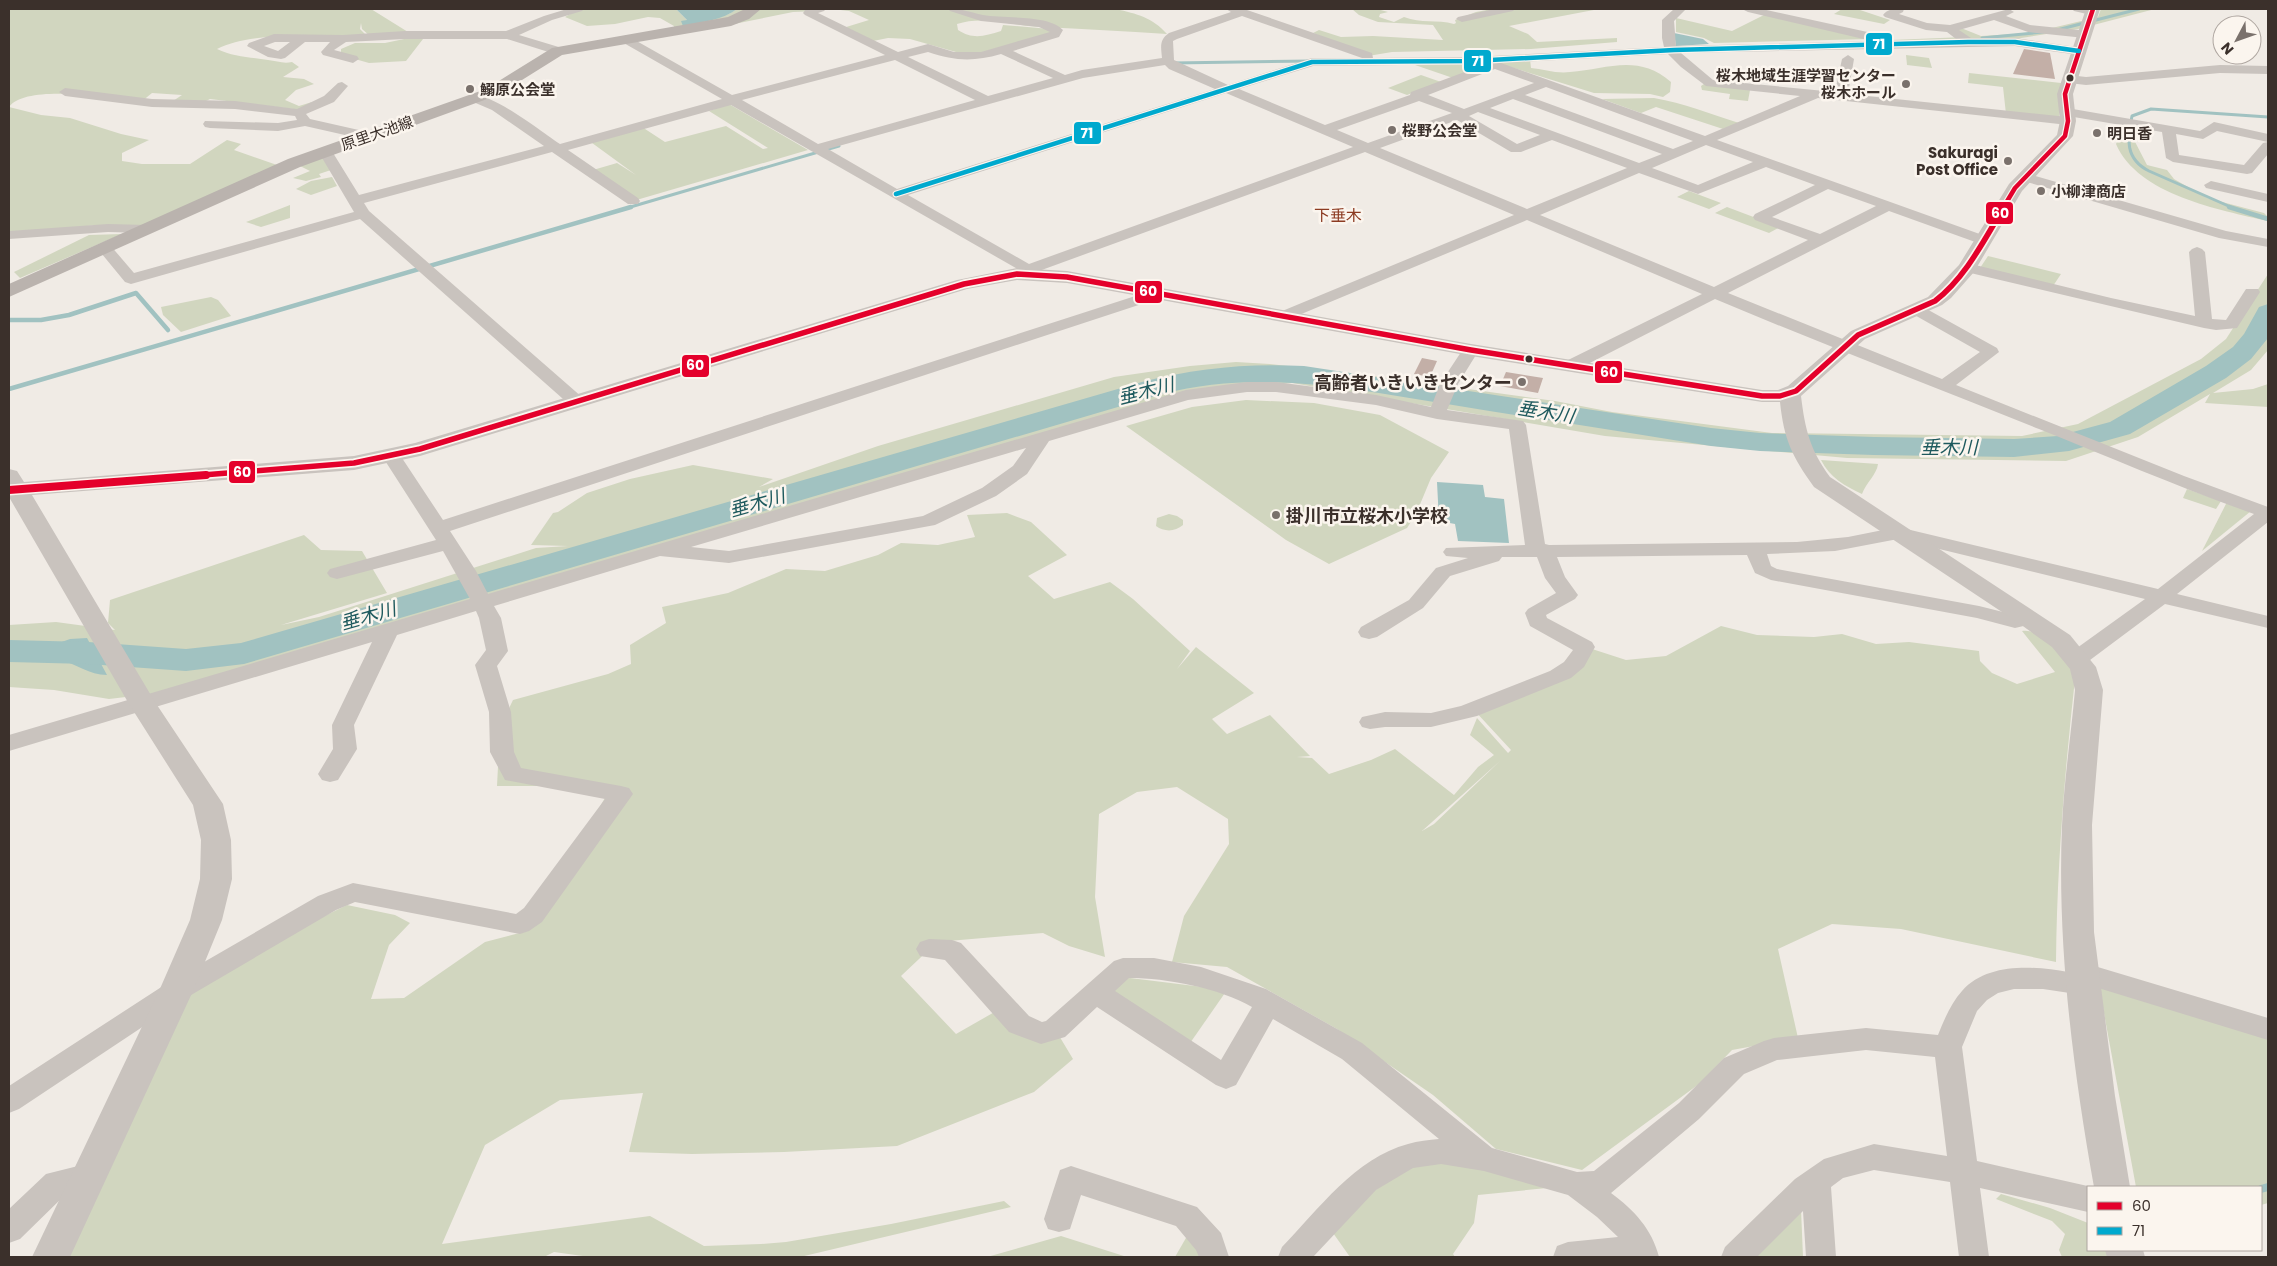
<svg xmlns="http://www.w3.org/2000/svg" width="2277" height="1266" viewBox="0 0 2277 1266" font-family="Poppins,'Noto Sans JP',sans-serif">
	<rect width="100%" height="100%" fill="#f0ebe5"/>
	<g fill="#d1d6bf" fill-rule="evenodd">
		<path d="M9 9H371L408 32 370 36 362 29 361 23 360 29 367 36C324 37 255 30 217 49 233 57 250 57 268 60 277 61 283 64 292 62L299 67 283 77 304 79 314 84 296 90 285 100 299 106 312 102 302 110 210 99 200 104 170 103 182 95 152 93 141 102C113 98 26 83 9 107Z"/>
		<polygon points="579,9 676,9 687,20 729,14 737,9 754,9 752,12 673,31 674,26 660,18 648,17 615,24 587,26 565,17"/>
		<polygon points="757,9 816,9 819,11 793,12 724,26 749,15"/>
		<path d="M832 9H1116C1137 14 1152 17 1167 34 1125 31 1083 29 1041 27 1013 26 984 15 957 24L958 30C973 40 985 36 1001 31L1003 25 1050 29 1051 33 976 54H963L910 39 888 38 873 41 843 28 869 20 849 11Z"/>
		<path d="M1352 9H1377L1388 12 1380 14 1379 17 1394 22 1404 17C1421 24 1437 19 1454 24L1456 23 1455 20 1476 12 1492 9H1599L1509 26 1528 34 1537 42 1617 38V42L1531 49 1392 52 1368 56 1313 33 1319 30 1341 37 1373 36 1443 40 1433 25 1378 22 1359 15Z"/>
		<polygon points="1842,9 1857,9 1890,20 1884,24 1834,14"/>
		<polygon points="2101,9 2155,9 2078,29 2015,39 1902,42 1891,40 1965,37 1956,31 1961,28 1981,36 2031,33 2098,17"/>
		<polygon points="1764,15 1871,39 1714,43 1704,38 1676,32 1676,18 1732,31"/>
		<polygon points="409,38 423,39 406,61 369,63 341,55 341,49 355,43 385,43"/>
		<polygon points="1906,55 1929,58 1932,68 1907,65"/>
		<path d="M1530 59 1531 68C1543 69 1557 74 1570 72 1607 69 1638 53 1671 82L1670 92 1663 97 1650 94 1594 93 1491 61Z"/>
		<polygon points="1477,63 1485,65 1453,78 1415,65"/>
		<polygon points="1969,73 2061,83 2059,117 2006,114 2003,87 1968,83"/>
		<polygon points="1421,75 1441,82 1407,95 1388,88"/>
		<polygon points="1704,84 1750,90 1748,101 1729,99 1730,94 1702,90 1701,86"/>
		<path d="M1654 98C1684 103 1710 114 1739 123L1723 129 1656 107 1641 113 1602 99Z"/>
		<polygon points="729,104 808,150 633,201 593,170 617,163 636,175 588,140 642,127 665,142 726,126 763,149 768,148 709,111"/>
		<polygon points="9,107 41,115 70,118 121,134 149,140 122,153 122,161 142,164 190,164 227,140 241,144 234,150 277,165 151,225 96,225 16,234 9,231"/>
		<path d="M2125 125 2135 127 2136 130 2133 138 2147 165 2167 170 2174 179 2207 198 2264 213 2268 217V221C2220 210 2138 195 2116 144Z"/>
		<polygon points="323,156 331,170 319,174 321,177 306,181 293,178 310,171 300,166"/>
		<polygon points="332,177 337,186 311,195 296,189 311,181"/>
		<polygon points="1689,191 1721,203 1709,209 1677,197"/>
		<polygon points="290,205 290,218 261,227 246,222"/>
		<polygon points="1727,207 1780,227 1769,233 1715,213"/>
		<polygon points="122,234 20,278 14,272 89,235"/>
		<polygon points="1988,256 2061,274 2053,286 1980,268"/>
		<polygon points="2268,274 2268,350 2251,370 2213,393 2253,389 2268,384 2268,407 2205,403 2210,394 2138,437 2066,461 1847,458 1605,436 1292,383 1199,393 168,692 109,699 54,690 9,687 9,625 56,622 115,630 108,623 110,600 304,535 321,550 362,551 387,593 281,625 319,617 536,548 568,546 531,545 553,513 558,512 587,493 630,479 693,465 773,479 759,487 878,446 1114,377 1190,366 1236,362 1270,364 1359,374 1555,401 1612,412 1772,433 2022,436 2078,424 2201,359 2226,339"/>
		<polygon points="211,297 218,300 231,316 181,332 163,315 161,307"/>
		<polygon points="1246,400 1314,403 1380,415 1449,452 1431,478 1416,514 1407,528 1329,564 1286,540 1126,426 1192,407"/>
		<path d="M1821 460 1878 464C1877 474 1866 483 1862 494 1845 486 1830 478 1821 460Z"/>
		<polygon points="2187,489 2221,501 2216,509 2183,498"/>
		<polygon points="2227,502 2251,511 2202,551"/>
		<path d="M1007 513 1031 522 1067 555 1028 576 1054 599 1110 582 1133 599 1190 651 1177 669 1196 647 1254 693 1212 719 1227 734 1270 715 1310 756 1297 757 1312 758 1329 774 1371 760 1395 749 1454 795 1478 767 1494 755 1470 735 1477 718 1508 753 1511 750 1474 710 1563 678 1589 648 1626 660 1666 656 1721 626 1757 635 1814 637 1842 634 1876 644 1909 642 1979 651 1980 661 1992 673 2017 684 2055 672 2022 631C2044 628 2063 656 2076 670 2065 767 2057 864 2056 962L1901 929 1832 924 1778 949 1798 1038 1732 1050 1699 1084 1582 1170 1496 1149 1433 1095 1337 1029 1227 967 1172 962 1184 916 1229 844 1228 819 1177 787 1137 792 1099 814 1095 897 1105 957 1069 946 1043 933 937 942 901 976 956 1034 998 1010 1055 1029 1073 1059 1034 1092 897 1146 784 1152 692 1154 629 1152 643 1093 560 1100 485 1145 442 1244 650 1216 704 1246 761 1244 786 1242 891 1224 1004 1201 1011 1207 800 1257H590L554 1252 544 1257H62L183 997 265 945 347 905 395 915 410 923 389 945 371 999 404 998 485 942 527 931 612 786H497L500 727 513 700 608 674 631 664 630 645 666 623 662 607 728 593 786 569 825 571 878 555 901 543 938 545 975 537 967 515ZM1500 761 1434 824 1422 831Z"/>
		<path d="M1169 514 1177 516 1183 520V525C1175 532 1164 532 1156 526L1157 518Z"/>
		<polygon points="1114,976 1227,990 1188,1046 1100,989"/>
		<polygon points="2099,986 2268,1039 2268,1203 2261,1205 2261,1187 2136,1187"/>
		<polygon points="1432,1152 1577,1185 1478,1195 1474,1223 1453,1254 1455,1257 1350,1257 1326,1223"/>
		<polygon points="2001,1194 2050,1208 2088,1223 2088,1250 2107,1250 2108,1257 2062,1257 2059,1250 2065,1234 2052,1221 1996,1199"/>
		<polygon points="1801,1209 1803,1257 1755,1257"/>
		<polygon points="1190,1231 1203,1257 1175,1257"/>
		<polygon points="1061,1236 1127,1257 987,1257"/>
	</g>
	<g fill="#a1c2c1">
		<path d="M676 9H737C723 20 701 22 683 26L681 21 687 20Z"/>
		<polygon points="1674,33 1703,39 1709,44 1676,46"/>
		<polygon points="1437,482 1483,485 1485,497 1504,499 1509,543 1458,541 1455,524 1439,521"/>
		<path d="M87 638 107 675C89 675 77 664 60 660 44 657 25 658 9 658V651L34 652 70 639Z"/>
	</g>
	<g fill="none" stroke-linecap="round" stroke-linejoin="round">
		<g stroke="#a1c2c1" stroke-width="3">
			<polyline points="2057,30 2139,9"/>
			<polyline points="1982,38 2043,32"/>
			<polyline points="1173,63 1311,61"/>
			<polyline points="627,208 839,146"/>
			<path d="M2233 208 2149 171C2125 159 2127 139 2132 116L2151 109 2268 117"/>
		</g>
		<g stroke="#a1c2c1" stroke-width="4.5">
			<polyline points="2229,207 2268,219"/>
			<polyline points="9,320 41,320 69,315 136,293 168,330"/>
			<polyline points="9,389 631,207"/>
		</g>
		<polyline stroke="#a1c2c1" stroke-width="8" points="2261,1189 2268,1187"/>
		<path fill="#a1c2c1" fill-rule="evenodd" d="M2268 304V338L2251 359 2226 378 2130 434 2069 451 2014 457 1874 455 1760 451 1711 446C1625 432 1539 419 1453 405 1354 390 1262 368 1162 394L244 664 186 671 88 664 9 662V640L88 642 186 649 241 643 1142 382C1196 368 1248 363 1304 366L1711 428 1760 433 1874 437 2014 439 2058 436 2110 422 2206 366 2233 347 2244 334 2259 307Z"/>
	</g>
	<g fill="#c3afa7">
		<polygon points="2024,49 2050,53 2055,79 2013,74"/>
		<polygon points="1422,358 1437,361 1430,377 1414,374"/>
		<polygon points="1506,372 1543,378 1538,393 1500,386"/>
	</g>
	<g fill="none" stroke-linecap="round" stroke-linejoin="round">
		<g fill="#c9c3be" fill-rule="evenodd">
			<path d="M567 9H584L582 11 552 20 519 35 562 48 564 51 562 54 558 55 507 39H405L346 42 334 50 357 56 359 59 353 63 323 55 321 52 330 42H305L285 58 281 59 268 57 247 46 249 43 274 34 343 35 405 31H506L544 16ZM275 42H290L278 51 264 46Z"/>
			<path d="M806 9H826L824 11 818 13 898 52 928 44 954 52H981L1050 32 1039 27 981 21 950 11 948 9C964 9 969 12 983 15 1003 19 1049 14 1063 30L1059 37 1013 51 1065 75 1082 70 1162 58C1161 47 1159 40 1169 33L1231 12 1226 9 1247 10 1372 53 1373 58 1473 57 1664 47 1662 38V20L1674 9H1686L1674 21 1676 46 1956 39 1947 32 1926 30 1885 17 1883 15C1888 8 1896 9 1904 9L1903 12 1899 14 1927 23 1950 25 2009 9 2014 12 2006 16 2030 25 2089 31 2091 34 2085 38 2028 32 1994 20 1959 30 1971 38H2015L2083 48 2085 51 2079 55 2015 46 1681 53 1713 80 1835 92 1842 59 1848 55 1854 59 1848 94 2068 117 2075 121 2068 125 1818 98 1717 140 1988 237 1991 240 1988 243H1978L1889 211 1728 293 1942 379 1980 352 1911 313 1909 310 1911 307H1923L1997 348 1999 352 1956 385 2184 476 2268 507V522L2177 594 2268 616V628L2165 604 2086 663 2078 665 2070 663 2067 658 2070 653 2145 599 1898 539 1835 551 1767 554 1771 566 1777 569 1979 606 2015 615 2029 612 2036 613 2040 618 2036 623 2015 628 1977 618 1771 580 1755 573 1747 555 1557 557 1565 577 1578 595 1575 599 1546 615 1547 618 1592 642 1595 647 1584 667 1571 678 1477 716 1431 727H1385L1370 729 1362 727 1359 722 1362 717 1385 712 1431 713 1461 706 1550 671 1564 662 1573 650 1530 626 1525 613 1528 609 1556 593 1545 578 1537 557H1502L1499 561 1450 576 1423 608 1377 637 1369 639 1361 637 1358 632 1361 627 1409 600 1436 568 1468 558 1446 556 1443 552 1446 548 1525 545 1509 429 1437 419 1376 405 1276 392H1247L1188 400 1049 441 1027 474 996 496 935 525 729 563 660 556 494 606 501 618 508 651 497 666 511 712 514 752 521 768 621 786 629 788 633 794 542 922 529 931 520 934 355 902 336 910 186 998 19 1109 9 1113V1086L166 984 318 896 353 883 516 914 524 908 605 799 505 780 490 752 489 712 475 665 486 650 479 618 476 611 397 635 354 725 357 749 338 780 330 782 322 780 318 774 333 749 332 725 372 642 9 751V735L470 599 443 551 337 579 330 577 327 573 330 569 436 540 382 456 384 452 391 450 398 452 443 520 1157 289 1163 291 1165 294 1163 297 450 531 476 571 488 594 1186 390 1247 382H1276L1376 395 1431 407 1440 384 1465 346H1477L1479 350 1458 384 1447 410 1523 421 1526 425 1545 544 1549 545 1797 542 1848 537 1898 527 2158 589 2254 514C2181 488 2111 458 2039 429 1931 386 1822 344 1715 299L1576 370H1564L1561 366 1564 362 1702 294 1527 220 1287 320H1275L1273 317 1275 314 1514 215 1365 152 1028 275 731 105 568 150 638 198 640 201 638 204H628L552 152 364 203 369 211 583 398 586 402 583 406H571L360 219 131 284 125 282 97 248 100 245H110L134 273 354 212 318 151 325 147 330 148 359 195 544 146 492 110 471 101 470 98 471 95C490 91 543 133 560 144L722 99 622 42 620 39 626 35 732 95 885 55 805 15 803 13ZM1242 16 1362 58H1312L1228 85 1174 60 1173 41 1177 39ZM928 52C955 61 973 62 1001 54L1053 78 988 96 908 57ZM1668 54 1681 67 1706 86 1800 96 1705 136 1501 63ZM895 60 975 100 818 144 742 100ZM1486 64 1411 92 1410 95 1325 125 1239 89 1313 66ZM1165 65 1169 69 1215 89 897 189 828 149 1083 78ZM1495 69 1534 83 1464 109 1428 95ZM1546 87 1693 141 1673 149 1525 95ZM1226 93 1353 147 1029 264 908 195ZM1513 99 1662 154 1639 163 1490 108ZM1419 101 1452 113 1368 143 1337 130ZM1478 112 1540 135 1517 144 1469 116ZM1457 120 1511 152H1521L1552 140 1627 168 1527 209 1380 148ZM1706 145 1753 162 1698 185 1652 168ZM1766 167 1815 185 1755 214 1753 217 1755 220 1808 240 1714 287 1540 215 1639 173 1698 194ZM1828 189 1876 206 1820 234 1772 217ZM1026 448 1013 466 982 488 923 516 729 551 691 547Z"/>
			<polygon points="1494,9 1515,9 1513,11 1462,22 1456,19 1458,17"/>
			<polygon points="1742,9 1762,9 1872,33 1878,37 1872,41 1748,12"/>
			<polygon points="2072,9 2092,9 2097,12 2091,15 2074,11"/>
			<polygon points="2220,65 2268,66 2268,74 2220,73 2086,85 2069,83 2063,79 2069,75 2086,77"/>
			<polygon points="342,82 348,86 334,102 306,114 310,119 372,133 374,136 372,139 367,140 305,126 278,131 210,128 205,127 203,124 205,121 278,123 297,120 295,116 235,109 152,107 65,96 59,92 65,88 152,99 235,101 297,109 324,96 338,83"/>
			<path d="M2067 108 2200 131 2214 122 2268 134V154L2252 173 2247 174 2173 162 2166 158 2162 132 2062 115 2060 112ZM2217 131 2268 142 2263 143 2244 165 2179 155 2176 134 2203 139Z"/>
			<polygon points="2025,173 2226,231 2268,239 2268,247 2219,238 2020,180 2018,177 2020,174"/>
			<polygon points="2211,181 2268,194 2268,202 2206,188 2204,185"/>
			<polygon points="108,224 147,225 154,229 147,233 108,232 9,239 9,231"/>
			<polygon points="2197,247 2202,249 2205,252 2212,319 2226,320 2246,289 2258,289 2260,292 2237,328 2216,330 2204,328 1962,271 1959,268 1962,265 1967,263 2111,298 2195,316 2189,252 2192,249"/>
			<path d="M929 939 952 940 961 943 1029 1016 1042 1022 1046 1021 1114 961 1123 958H1154L1201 967 1266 989 1362 1043 1492 1148 1577 1172 1594 1171 1679 1103 1724 1058 1764 1041 1774 1038 1866 1028 1938 1035C1944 1020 1951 1003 1962 991 1987 962 2035 966 2068 972L2072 965 2081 962 2268 1018V1040L2095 987 2092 992 2083 995 2043 989H2014L1998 993 1987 1000 1977 1011 1962 1047 1977 1161 2092 1187H2088V1212L1980 1188 1989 1257H1959L1950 1182 1874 1170 1843 1178 1831 1187 1836 1257H1806L1803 1211 1757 1257H1721L1725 1247 1795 1179 1824 1159 1874 1144 1947 1156 1935 1057 1866 1050 1777 1060 1744 1074 1699 1119 1611 1193C1634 1210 1652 1229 1659 1257H1553L1557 1246 1568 1242 1618 1237 1597 1217 1568 1195 1484 1171 1441 1164 1413 1168 1376 1190 1313 1257H1278L1282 1247C1319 1209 1355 1158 1408 1144 1418 1141 1429 1140 1439 1139L1342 1059 1273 1019 1236 1085 1226 1089 1216 1085 1097 1007 1065 1037 1041 1044 1009 1032 945 960 920 956 916 949 920 942ZM1129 978C1167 978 1219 988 1252 1007L1221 1060 1115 991Z"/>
			<polygon points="90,1163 101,1167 105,1176 101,1185 66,1194 20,1239 9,1243 9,1209 46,1174"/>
			<polygon points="1071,1166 1197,1207 1221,1233 1229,1257 1199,1257 1196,1250 1176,1226 1081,1195 1070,1229 1059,1232 1048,1229 1044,1219 1060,1170"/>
		</g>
		<g fill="#c9c3be" fill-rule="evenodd">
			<path d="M2086 9H2100L2073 94 2076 121 2073 136 2022 191 1974 272 1951 298 1942 305 1865 339 1801 396C1805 429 1810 450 1830 477L2070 635 2096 667 2103 690 2092 825 2094 932 2115 1096 2130 1187H2094C2073 1069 2057 946 2062 826 2064 781 2071 735 2075 690L2070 669 2052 647 2020 624 1814 487C1792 456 1784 440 1780 402H1762L1471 356 1067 283 1017 280 967 289 420 456 354 470 32 495 155 702 223 804 231 840 232 879 222 920 193 991 70 1257H32L159 991 190 920 200 879 201 840 193 805 129 704 9 497V469L17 471 24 482 354 456 415 443 957 280 1017 268 1067 271 1471 344 1762 390H1778L1788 386 1851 331 1928 297 1959 265 2009 184 2057 135 2060 121 2057 94Z"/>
			<polygon points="2105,1250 2143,1250 2145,1257 2107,1257"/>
		</g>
		<polygon fill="#bab3ae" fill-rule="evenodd" points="745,9 761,9 749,19 731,26 562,55 498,95 300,167 9,297 9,284 288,159 486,89 552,48 728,17"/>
		<g stroke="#fbf5ee" stroke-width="7">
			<polyline id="bus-1-far2" points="2003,208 2015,188 2065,136 2068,121 2065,94 2093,9"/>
		</g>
		<g stroke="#fbf5ee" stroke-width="9">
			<path id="bus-1-far1" d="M190 476 354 463 420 449 964 284 1017 274 1067 277 1471 350 1762 396H1780L1796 391 1858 335 1935 301C1966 277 1984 240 2004 207"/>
		</g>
		<g stroke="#fbf5ee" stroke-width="11">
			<polyline id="bus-1" points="9,490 206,475"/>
		</g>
		<g stroke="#fbf5ee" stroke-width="7">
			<polyline id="bus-2" points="896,194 1312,62 1473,61 1674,50 1968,42 2015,42 2079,51"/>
		</g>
		<use href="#bus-1-far2" stroke="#e4002b" stroke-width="4.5"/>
		<use href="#bus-1-far1" stroke="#e4002b" stroke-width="5.5"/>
		<use href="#bus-1" stroke="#e4002b" stroke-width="8"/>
		<use href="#bus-2" stroke="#00a9ce" stroke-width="4.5"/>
	</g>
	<g fill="#3b302b" stroke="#fbf5ee" stroke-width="2">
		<circle cx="2070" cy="78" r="4.5"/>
		<circle cx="1529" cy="359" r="4.5"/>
	</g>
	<g fill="#7a716c" stroke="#fbf5ee" stroke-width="2">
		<circle cx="1906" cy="84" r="5"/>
		<circle cx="470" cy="89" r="5"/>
		<circle cx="1392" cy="130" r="5"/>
		<circle cx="2097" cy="133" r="5"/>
		<circle cx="2008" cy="161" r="5"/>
		<circle cx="2041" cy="191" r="5"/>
		<circle cx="1522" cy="382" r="5"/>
		<circle cx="1276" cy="515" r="5"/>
	</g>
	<g text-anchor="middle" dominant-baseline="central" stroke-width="5" stroke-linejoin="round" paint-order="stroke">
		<g font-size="15" font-weight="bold" fill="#3b302b" stroke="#fbf5ee" text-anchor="start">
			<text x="1896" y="75" text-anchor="end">桜木地域生涯学習センター<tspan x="1896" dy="17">桜木ホール</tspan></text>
			<text x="480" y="89">鰯原公会堂</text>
			<text x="1402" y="130">桜野公会堂</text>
			<text x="2107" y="133">明日香</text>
			<text x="1998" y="152" text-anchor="end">Sakuragi<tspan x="1998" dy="17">Post Office</tspan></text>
			<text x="2051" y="191">小柳津商店</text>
		</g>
		<g font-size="15" fill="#3b302b" stroke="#fbf5ee">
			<text transform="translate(377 133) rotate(-19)">原里大池線</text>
		</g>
		<g font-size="16" fill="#8c3b22" stroke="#fbf5ee">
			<text x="1338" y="215">下垂木</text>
		</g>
		<g font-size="18" font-weight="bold" fill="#3b302b" stroke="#fbf5ee" text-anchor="end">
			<text x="1512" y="382">高齢者いきいきセンター</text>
			<text x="1286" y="515" text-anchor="start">掛川市立桜木小学校</text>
		</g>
		<g font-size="19" font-style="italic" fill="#1f5a5e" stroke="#fbf5ee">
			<text transform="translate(1146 391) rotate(-14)">垂木川</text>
			<text transform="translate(1546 412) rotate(9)">垂木川</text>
			<text x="1949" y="447">垂木川</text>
			<text transform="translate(757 503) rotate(-16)">垂木川</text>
			<text transform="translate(368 616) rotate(-16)">垂木川</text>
		</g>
	</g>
	<g stroke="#fbf5ee" stroke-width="2">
		<rect x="1865" y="32" width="28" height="24" rx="5" fill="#00a9ce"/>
		<rect x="1463" y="49" width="29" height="24" rx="5" fill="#00a9ce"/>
		<rect x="1073" y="121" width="29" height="24" rx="5" fill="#00a9ce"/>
		<rect x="1985" y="201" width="29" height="24" rx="5" fill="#e4002b"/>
		<rect x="1134" y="280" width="29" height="24" rx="5" fill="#e4002b"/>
		<rect x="681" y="354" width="29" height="24" rx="5" fill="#e4002b"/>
		<rect x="1594" y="360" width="29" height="24" rx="5" fill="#e4002b"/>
		<rect x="228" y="460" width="28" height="24" rx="5" fill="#e4002b"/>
	</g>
	<g font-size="14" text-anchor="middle" font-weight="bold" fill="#fff">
		<text x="1879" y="49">71</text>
		<text x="1478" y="66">71</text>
		<text x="1087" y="138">71</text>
		<text x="2000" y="218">60</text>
		<text x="1148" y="296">60</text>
		<text x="695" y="370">60</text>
		<text x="1609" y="377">60</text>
		<text x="242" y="477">60</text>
	</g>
	<rect width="2277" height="1266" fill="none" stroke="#3b302b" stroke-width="20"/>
	<rect x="2087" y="1186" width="175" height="65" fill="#fbf5ee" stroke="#aea6a0"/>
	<rect x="2097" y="1202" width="25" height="8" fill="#e4002b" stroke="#aea6a0"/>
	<text x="2132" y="1211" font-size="15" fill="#3b302b">60</text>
	<rect x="2097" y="1227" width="25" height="8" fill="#00a9ce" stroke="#aea6a0"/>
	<text x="2132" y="1236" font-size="15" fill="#3b302b">71</text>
	<g transform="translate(2237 40) rotate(229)"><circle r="24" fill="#fbf5ee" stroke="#aea6a0"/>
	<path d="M0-4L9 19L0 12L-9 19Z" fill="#7a716c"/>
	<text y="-8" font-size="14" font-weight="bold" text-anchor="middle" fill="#3b302b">N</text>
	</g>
</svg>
